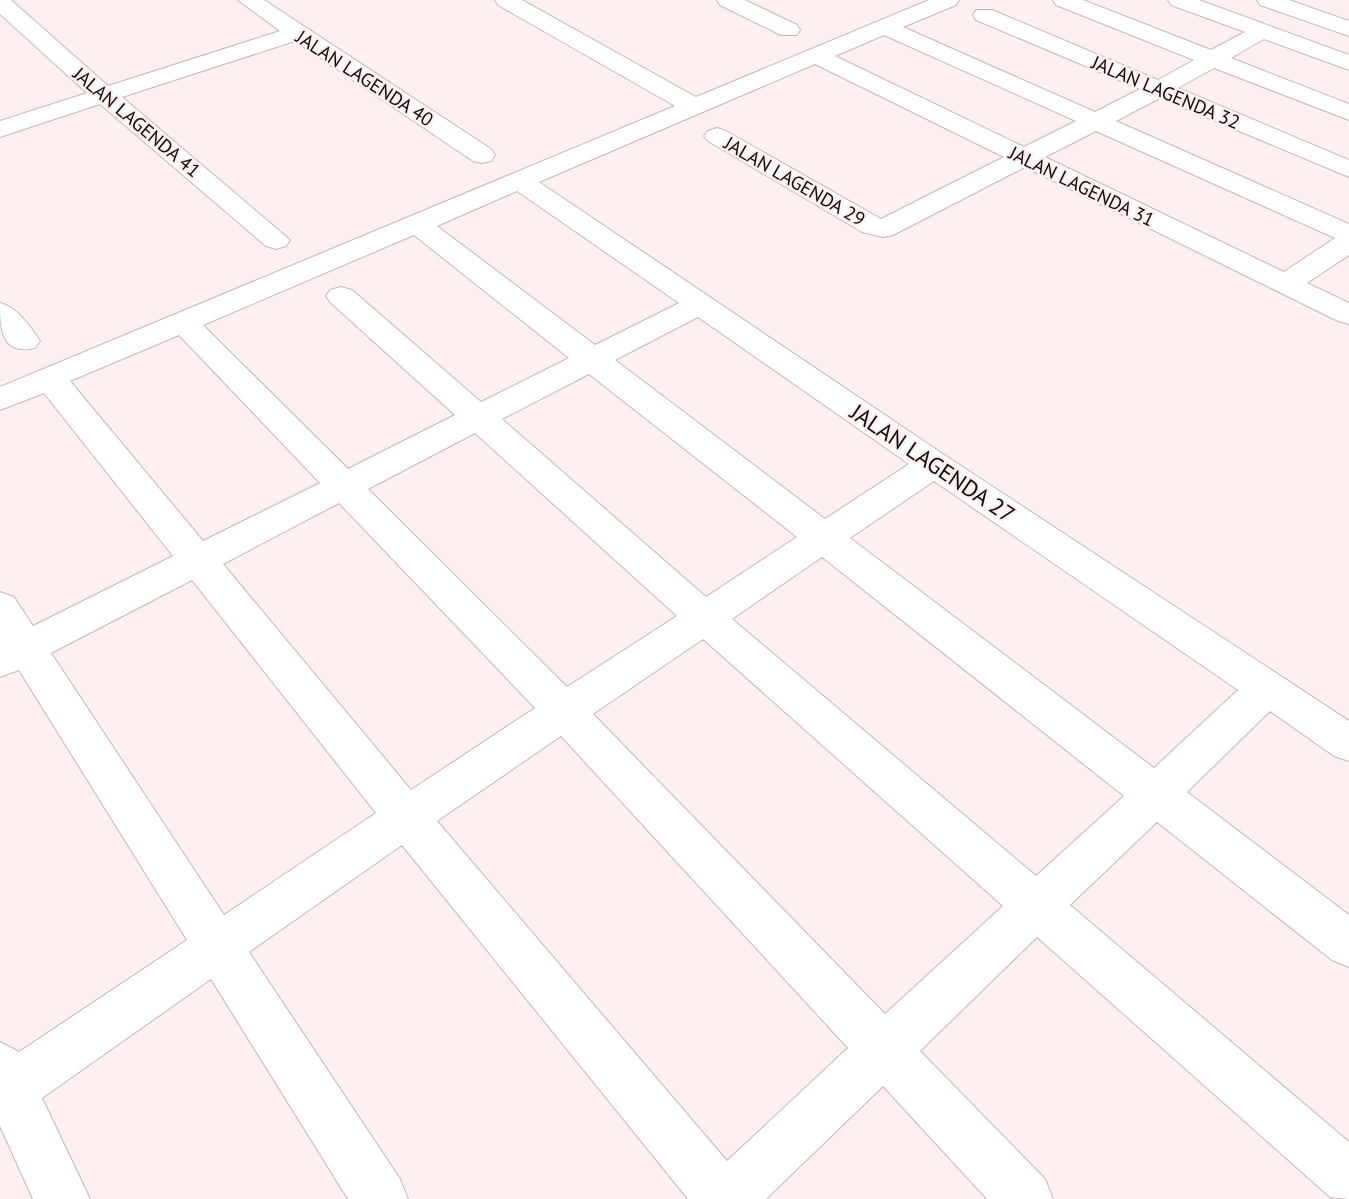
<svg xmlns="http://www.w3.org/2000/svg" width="1349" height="1199" viewBox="0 0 1349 1199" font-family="'PT Sans',sans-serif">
	<rect width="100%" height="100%" fill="#fef0f1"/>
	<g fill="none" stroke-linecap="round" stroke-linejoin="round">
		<g stroke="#cab5b6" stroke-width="2">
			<g id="minor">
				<polygon points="0,0 11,0 108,86 280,31 238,0 264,0 491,149 495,155 491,161 482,163 473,161 295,41 122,97 290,240 286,246 276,249 266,246 100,104 0,137 0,121 87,93 0,14"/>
				<path d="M495 0H522L696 97 929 0H959L956 5 903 27 1095 112 1140 89 976 20 973 15 976 10H992L1158 80 1194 60 1056 5 1053 0H1083L1211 50 1245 32 1171 5 1168 0H1199L1349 55V70L1264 39 1231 58 1349 104V120L1214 68 1178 88 1349 160V177L1160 98 1116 121 1349 224V255L1307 283 1349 303V324L1338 321 1025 167 893 235 883 237 862 232 708 141 704 136 708 131 717 128 726 131 881 219 1004 157 815 64 539 182 946 456 1349 721V761L1334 756 1270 711 1187 792 1349 915V967L1332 960 1157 822 1070 905 1349 1142V1199L1330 1197 1037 937 920 1051 1045 1179 1053 1199H987L883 1086 766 1199H688L402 845 249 952 400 1179 408 1199H348L211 979 42 1098 90 1199H33L0 1126V1042L19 1052 187 940 19 670 0 677V592L14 597 33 626 173 556 44 393 0 410V387L675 106 498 5ZM884 35 1076 121 1024 147 835 56ZM1096 131 1335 238 1284 272 1045 157ZM517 191 679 303 595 345 437 226ZM414 235 569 358 481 402 352 290 341 287 330 290 326 296 330 302 455 415 348 469 203 325ZM698 317 909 464 825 519 615 360ZM179 335 320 483 203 541 70 381ZM589 374 797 537 706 597 502 419ZM475 433 677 616 567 687 368 489ZM934 481 1238 690 1154 768 850 538ZM339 503 535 708 411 790 223 564ZM822 557 1124 796 1036 876 732 619ZM192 580 376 813 224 915 51 653ZM703 639 1003 906 885 1014 593 714ZM561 736 848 1048 727 1161 437 821Z"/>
				<polygon points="717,0 745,0 797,25 800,30 797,35 781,35 720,5"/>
				<polygon points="1257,0 1289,0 1349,21 1349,36 1260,5"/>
				<path d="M0 303C17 307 30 326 40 341L35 348C1 356 0 328 0 303Z"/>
			</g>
		</g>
		<use href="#minor" fill="#fff" fill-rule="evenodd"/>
	</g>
	<g text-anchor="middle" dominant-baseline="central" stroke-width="5" stroke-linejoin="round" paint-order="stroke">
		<g font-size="19" fill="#110a0b" stroke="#fef0f1">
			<text transform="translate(365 78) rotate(33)">JALAN LAGENDA 40</text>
			<text transform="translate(1166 92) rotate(23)">JALAN LAGENDA 32</text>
			<text transform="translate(137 122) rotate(40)">JALAN LAGENDA 41</text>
			<text transform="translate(795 181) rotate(30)">JALAN LAGENDA 29</text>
			<text transform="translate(1082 186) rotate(26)">JALAN LAGENDA 31</text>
		</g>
		<g font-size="23" fill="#110a0b" stroke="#fef0f1">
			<text transform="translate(933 463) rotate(34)">JALAN LAGENDA 27</text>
		</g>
	</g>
</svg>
